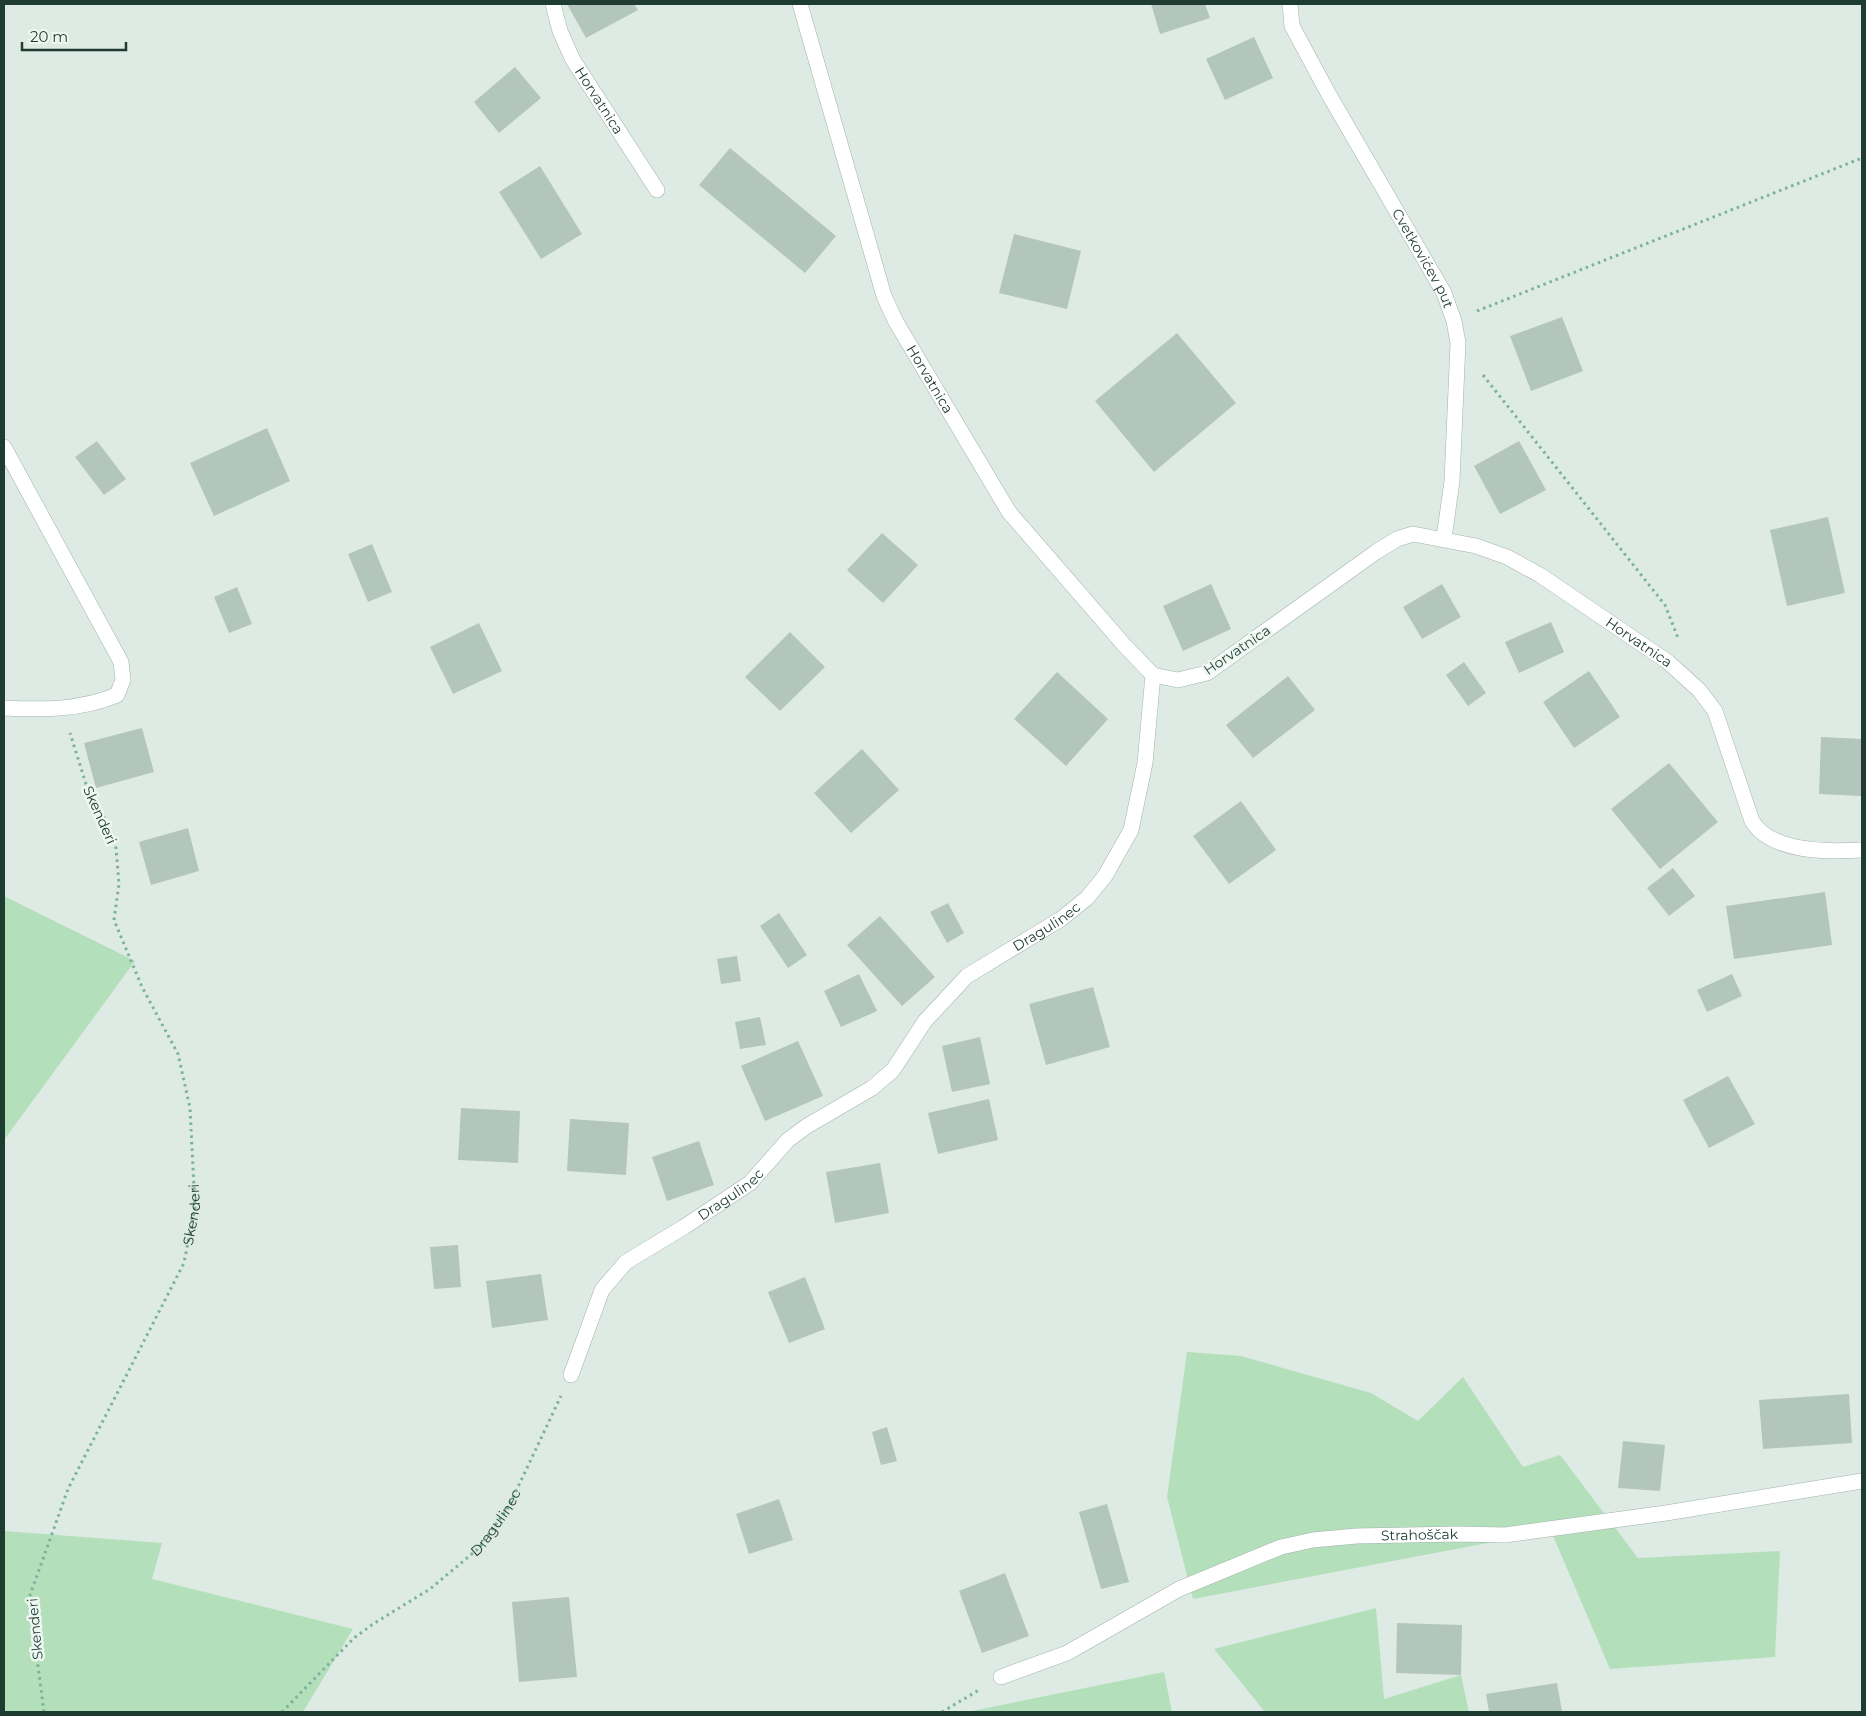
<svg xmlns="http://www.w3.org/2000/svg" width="1866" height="1716" viewBox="0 0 1866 1716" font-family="Montserrat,sans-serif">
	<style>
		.green { fill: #b4dfbb }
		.building { fill: #b3c6bc }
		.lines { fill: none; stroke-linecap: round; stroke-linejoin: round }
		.minor-casing { stroke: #a1b3ab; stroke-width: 16 }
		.path { stroke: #7bb29b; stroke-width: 3; stroke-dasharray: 2.5 4; stroke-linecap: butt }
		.minor { stroke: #fff; stroke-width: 15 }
		.labels { text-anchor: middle; stroke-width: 5; stroke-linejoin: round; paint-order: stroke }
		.street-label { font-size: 14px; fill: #1e3c31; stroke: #eef7f2 }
	</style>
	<rect width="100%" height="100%" fill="#deebe4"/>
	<!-- green -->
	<path class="green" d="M4,896L135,961L4,1140Z
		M1187,1352L1241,1356L1371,1393L1418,1421L1463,1377L1523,1467L1560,1455L1638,1558L1780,1551L1775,1657L1610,1669L1551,1531L1193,1599L1167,1497Z
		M4,1531L162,1543L152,1579L353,1629L303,1712H4Z
		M1376,1608L1384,1699L1461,1675L1469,1712H1265L1214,1649Z
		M1164,1672L1172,1712H967Z"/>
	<!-- building -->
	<path class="building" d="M567,4H634L638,10L586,38Z
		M1151,4H1205L1210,18L1160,34Z
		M1254,37L1273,78L1225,100L1206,59Z
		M515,67L541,98L499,133L474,102Z
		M730,148L836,236L805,273L699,185Z
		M540,166L582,234L541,259L499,192Z
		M1014,234L1081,251L1067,309L999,293Z
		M1562,317L1583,371L1531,391L1510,336Z
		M1177,333L1236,403L1154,472L1095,401Z
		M267,428L290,481L214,516L190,463Z
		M97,441L126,479L104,495L75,457Z
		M1519,441L1546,490L1500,514L1474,466Z
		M1828,517L1845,593L1787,606L1770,530Z
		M882,533L918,565L883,603L847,570Z
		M372,544L392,592L368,602L348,554Z
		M1211,584L1231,629L1183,651L1163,606Z
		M1442,584L1461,617L1422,639L1403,607Z
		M237,587L252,624L229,633L214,597Z
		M1551,622L1564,652L1519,673L1505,642Z
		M479,623L502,671L453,694L430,647Z
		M790,632L825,667L780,711L745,677Z
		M1464,662L1486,693L1468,706L1446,675Z
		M1589,671L1620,717L1574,748L1543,702Z
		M1057,672L1108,719L1066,766L1014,719Z
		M1288,676L1315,710L1253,758L1226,725Z
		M142,728L154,772L96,788L84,743Z
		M1821,737L1862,739V796L1819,794Z
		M862,749L899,790L851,833L814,793Z
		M1669,763L1718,822L1660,869L1611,809Z
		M1241,801L1276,850L1229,884L1193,836Z
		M188,828L199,871L151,885L139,842Z
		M1673,868L1695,896L1669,916L1647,888Z
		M1825,892L1832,945L1734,959L1726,906Z
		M948,903L964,933L947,943L930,912Z
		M779,913L807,955L788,968L760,926Z
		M880,916L935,977L902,1006L847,945Z
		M737,956L741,981L721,984L717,959Z
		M859,974L877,1011L841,1027L824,991Z
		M1732,974L1742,996L1707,1012L1697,990Z
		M1093,987L1110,1047L1046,1065L1029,1004Z
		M760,1017L766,1045L740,1049L735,1022Z
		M980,1037L990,1084L952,1092L942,1046Z
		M798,1041L823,1096L765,1121L741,1066Z
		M1728,1076L1755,1124L1709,1148L1683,1100Z
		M989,1099L998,1140L938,1154L928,1113Z
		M461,1108L520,1111L518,1163L458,1160Z
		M570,1119L629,1123L626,1175L567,1171Z
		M699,1141L714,1185L667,1201L652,1157Z
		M880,1163L889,1213L835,1223L826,1172Z
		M458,1245L461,1287L434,1289L430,1247Z
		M541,1274L548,1320L492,1328L486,1281Z
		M805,1277L825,1329L789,1343L768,1292Z
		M1849,1394L1852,1443L1763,1449L1759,1400Z
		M887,1427L897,1461L881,1465L872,1432Z
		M1623,1441L1665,1445L1660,1491L1618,1488Z
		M779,1499L793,1540L749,1554L736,1514Z
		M1107,1504L1129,1582L1101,1589L1079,1512Z
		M1005,1573L1029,1636L982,1653L959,1591Z
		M569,1597L577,1677L519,1682L512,1602Z
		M1397,1623L1462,1625L1461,1675L1396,1673Z
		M1557,1683L1562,1712H1489L1486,1694Z"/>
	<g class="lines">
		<defs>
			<g id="minor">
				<path id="s3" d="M553,4L560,31L573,60L657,190"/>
				<path id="s4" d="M800,4L884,296L896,322L1009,512L1125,646L1153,675L1178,680L1207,673L1376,552L1397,539L1413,534L1476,546L1507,557L1540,575L1668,662L1699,690L1715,711L1752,821C1771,853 1829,852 1862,850"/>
				<path id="s5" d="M1290,4L1292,26L1328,93L1444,293L1454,321L1458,343L1452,481L1444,538"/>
				<path d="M4,447L121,662L123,680L117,695C81,710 43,710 4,708"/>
				<path id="s6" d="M571,1375L602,1290L626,1262L684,1227L750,1183L788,1140L807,1126L872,1088L893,1070L925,1021L967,976L1061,919L1087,898L1105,876L1131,830L1145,763L1153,675"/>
				<path id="s7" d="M1001,1677L1067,1653L1179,1589L1281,1547L1313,1540L1356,1536L1458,1534L1505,1535L1666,1513L1862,1481"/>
			</g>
		</defs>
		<!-- minor casing -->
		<use href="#minor" class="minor-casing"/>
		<!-- path -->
		<g class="path">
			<path d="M1477,311L1862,158"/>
			<path d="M1483,375L1665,605L1678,638"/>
			<path id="s1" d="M44,1712L29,1598L68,1489L184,1263L195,1207L190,1108L178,1054L142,987L114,920L119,884L116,848L105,819L86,784L70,733"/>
			<path id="s2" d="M282,1712L354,1638L373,1624L430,1589L479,1548L509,1506L561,1396"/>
			<path d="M942,1712L979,1690"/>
		</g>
		<!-- minor -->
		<use href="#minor" class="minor"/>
	</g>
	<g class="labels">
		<!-- street labels -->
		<g class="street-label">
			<text dy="5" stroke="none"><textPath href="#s3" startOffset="108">Horvatnica</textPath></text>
			<text dy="5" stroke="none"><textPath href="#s5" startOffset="289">Cvetkovićev put</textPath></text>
			<text dy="5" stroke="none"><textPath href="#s4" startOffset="399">Horvatnica</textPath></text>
			<text dy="5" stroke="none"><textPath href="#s4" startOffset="1330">Horvatnica</textPath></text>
			<text transform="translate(1237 650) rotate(-34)" y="5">Horvatnica</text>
			<text transform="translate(100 815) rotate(66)" y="5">Skenderi</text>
			<text dy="5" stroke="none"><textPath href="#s6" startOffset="672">Dragulinec</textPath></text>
			<text dy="5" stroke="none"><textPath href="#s6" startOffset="252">Dragulinec</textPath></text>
			<text dy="5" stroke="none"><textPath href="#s1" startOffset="534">Skenderi</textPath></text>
			<text dy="5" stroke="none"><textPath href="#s2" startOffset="288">Dragulinec</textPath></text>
			<text dy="5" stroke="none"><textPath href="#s7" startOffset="449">Strahoščak</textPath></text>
			<text transform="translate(35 1629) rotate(-95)" y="5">Skenderi</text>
		</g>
	</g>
	<!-- border -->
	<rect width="1866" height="1716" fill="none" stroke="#1e3c31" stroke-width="10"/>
	<!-- scale -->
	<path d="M22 42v8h104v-8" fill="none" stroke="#1e3c31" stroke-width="2.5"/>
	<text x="30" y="42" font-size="15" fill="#1e3c31" stroke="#eef7f2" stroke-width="4" paint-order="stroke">20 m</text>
</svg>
